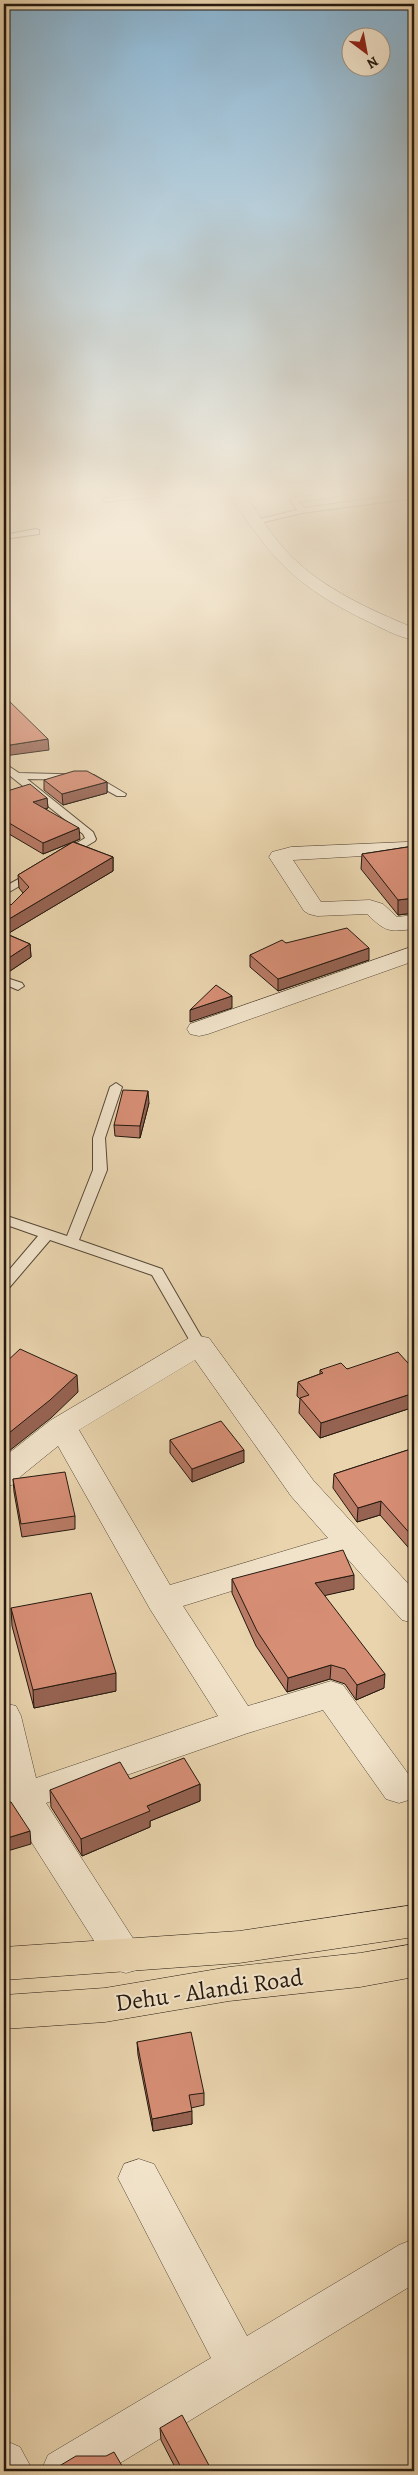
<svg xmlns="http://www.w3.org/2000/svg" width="418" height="2475" viewBox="0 0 418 2475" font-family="Alegreya,serif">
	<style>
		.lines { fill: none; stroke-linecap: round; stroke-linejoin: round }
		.lane-casing { stroke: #564837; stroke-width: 2 }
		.street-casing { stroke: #564837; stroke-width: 1 }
		.primary-casing { stroke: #25190f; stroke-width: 1 }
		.lane { fill: #f1e3ca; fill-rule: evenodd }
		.street { fill: #f1e3ca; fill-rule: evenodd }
		.primary { fill: #e9d4ae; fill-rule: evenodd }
		.wall { fill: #b87a65; stroke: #25190f }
		.shaded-wall { fill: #966352; stroke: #25190f }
		.building { fill: #d68e75; stroke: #25190f }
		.labels { text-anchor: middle; stroke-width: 4; stroke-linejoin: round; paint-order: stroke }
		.near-street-label { font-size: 24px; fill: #25190f; stroke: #f1e3ca }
	</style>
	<rect width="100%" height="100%" fill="#e9d4ae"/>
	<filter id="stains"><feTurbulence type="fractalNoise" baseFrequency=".004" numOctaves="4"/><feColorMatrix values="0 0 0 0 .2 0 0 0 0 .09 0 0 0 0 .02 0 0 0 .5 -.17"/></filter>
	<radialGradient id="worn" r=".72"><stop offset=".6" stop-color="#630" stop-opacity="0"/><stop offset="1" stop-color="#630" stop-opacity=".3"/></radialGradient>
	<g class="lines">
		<defs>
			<path id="lane" d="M191,488H212L208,490L107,502L103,500L107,498Z
				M364,488H382L378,490L299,502L304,508L406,494L399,488H407L414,493V498L302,513L256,524L252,521L297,510L290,500L291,498Z
				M36,529L39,530V534L4,539V535Z
				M4,763L19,773L94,775L126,794L125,796H117L88,780L27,779L93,832L96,839L95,841L70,856H62V852L85,838L83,834L4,771Z
				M33,871L37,872V876L4,895V887Z
				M4,977L22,983L24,986L18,990L4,984Z
				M116,1083L122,1087L105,1138L107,1170L79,1240L162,1269L206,1345L204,1348H194L152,1275L50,1240L9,1288L4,1289V1276L38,1236L4,1224V1215L67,1236L93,1170V1138L110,1087Z"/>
			<path id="street" d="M225,488H241C257,511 271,536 291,556C325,590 371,610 414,628V640C397,637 380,627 365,620C291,584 269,555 225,488Z
				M407,842L414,843V853L293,860L321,902L370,900L383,904L397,917L414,915V929C388,932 386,932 367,914L317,916L309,914L304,911L269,857L272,852L291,847Z
				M414,946V961L208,1034L199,1036L190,1034L187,1029L190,1024Z
				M199,1336L209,1338L313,1480L414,1590V1623L402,1620L345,1556L183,1606L248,1706L331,1681L343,1685L412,1779L414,1784L412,1799L399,1803L386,1799L323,1710L248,1733L46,1803L145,1957L140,1969L126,1973L112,1969L13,1813H4V1703L16,1706L21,1716L36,1778L218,1716L150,1609L58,1446L21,1476L15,1484L4,1487V1457L51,1420L189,1338ZM195,1360L291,1496L328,1538L170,1585L79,1430Z
				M139,2159L154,2164L247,2336L399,2245L414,2239V2284L107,2471H41L48,2455L211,2358L118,2178L124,2164Z
				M4,2440L20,2447L33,2471H4Z"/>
			<path id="primary" d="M414,1905V1937L239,1963L4,1980V1947L239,1931Z
				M414,1944V1977L360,1987L229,2001L105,2022L4,2029V1995L105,1988L229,1967L360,1953Z"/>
		</defs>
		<!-- lane casing -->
		<use href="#lane" class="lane-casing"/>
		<!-- street casing -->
		<use href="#street" class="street-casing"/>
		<!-- primary casing -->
		<use href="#primary" class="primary-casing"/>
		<!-- lane -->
		<use href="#lane" class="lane"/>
		<!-- street -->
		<use href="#street" class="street"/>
		<!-- primary -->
		<use href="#primary" class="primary"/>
	</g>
	<!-- wall -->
	<path class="wall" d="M44,780L107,782V793L63,805L44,790Z
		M4,792L47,798L48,808L46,809L80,839L74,842L113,857V871L7,934L30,944L31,957L4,975V899L11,905L23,893L19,888L18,875L73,842L43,854L4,831Z
		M414,846V914V913L398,915L361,869L362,854Z
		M286,943L369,960L278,991L250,967V955Z
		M149,1103L140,1138L115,1136L114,1125Z
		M414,1361V1407L320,1438L299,1413L300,1399L297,1396L298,1382L320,1374V1370L347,1369L408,1363Z
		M170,1440L244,1462L192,1482L170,1453Z
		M414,1448V1554L380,1515L357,1522L333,1488L334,1474Z
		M13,1479L75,1516V1529L22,1537L14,1492Z
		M232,1579L354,1589L324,1595L384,1688L356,1700L345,1684L330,1679L287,1692L256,1646L232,1593Z
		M11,1608L116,1691L34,1708L12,1626Z
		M130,1779L200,1784V1801L150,1821V1827L82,1856L51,1807L50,1790Z
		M137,2042L204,2093V2105L191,2108L192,2124L153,2131L138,2055Z
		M160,2428L212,2471H177L161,2440Z"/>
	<!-- shaded-wall -->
	<path class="shaded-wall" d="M48,739L49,750L4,756V746Z
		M107,782V793L63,805L62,794Z
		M47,798L48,808L33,812V802Z
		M79,828L80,839L43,854V843Z
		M113,857V871L4,936V922Z
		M414,898V913L398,915V900Z
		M30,944L31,957L4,975V961Z
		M369,948V960L278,991V979Z
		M232,996V1008L190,1022V1010Z
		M148,1091L149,1103L140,1138V1126Z
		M77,1375L78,1392L51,1418L4,1455V1437Z
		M414,1393V1407L320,1438L321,1423Z
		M244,1450V1462L192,1482V1469Z
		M381,1501L380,1515L357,1522L358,1508Z
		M354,1575V1589L314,1598L315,1583Z
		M331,1665L330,1679L287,1692L288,1678Z
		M116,1673V1691L34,1708L33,1690Z
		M385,1674L384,1688L356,1700L357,1685Z
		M200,1784V1801L150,1821V1827L82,1856L81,1839L147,1806Z
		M30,1831L31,1844L4,1852V1839Z
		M192,2111V2124L153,2131L152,2119Z"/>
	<!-- building -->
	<path class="building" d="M5,697L48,739L4,746V698Z
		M74,771H87L107,782L62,794L44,780Z
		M30,784L47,798L33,802L79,828L43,843L4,820V792Z
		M73,842L113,857L4,922V899L11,905L29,887L18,875Z
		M414,846V898L398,900L362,854Z
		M347,928L369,948L278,979L250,955L282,940L286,943Z
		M4,933L30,944L4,961Z
		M216,985L232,996L190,1010Z
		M123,1090L148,1091L140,1126L114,1125Z
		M20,1349L77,1375L50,1400L4,1437V1364Z
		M398,1352L408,1363L414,1361V1393L321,1423L300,1398L309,1395L298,1382L323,1373L320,1370L341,1363L347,1369Z
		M221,1421L244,1450L192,1469L170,1440Z
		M414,1448V1538L381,1501L358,1508L334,1474Z
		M65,1472L75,1516L21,1524L13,1479Z
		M343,1550L354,1575L315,1583L385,1674L357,1685L345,1669L331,1665L288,1678L257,1631L232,1579Z
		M91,1593L116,1673L33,1690L11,1608Z
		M184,1758L200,1784L147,1806L150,1811L81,1839L50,1790L120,1762L130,1779Z
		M4,1802H11L30,1831L4,1839Z
		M191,2032L204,2093L189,2095L192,2111L152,2119L137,2042Z
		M182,2415L212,2471H183L160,2428Z
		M114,2452L125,2471H51L76,2456H106Z"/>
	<!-- sky -->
	<linearGradient id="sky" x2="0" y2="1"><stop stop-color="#89b5d3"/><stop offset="0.59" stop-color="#f5ecdb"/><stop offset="1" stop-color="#f5ecdb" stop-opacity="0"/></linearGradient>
	<rect width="418" height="834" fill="url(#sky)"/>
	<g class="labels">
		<!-- near-street labels -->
		<g class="near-street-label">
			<text transform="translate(209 1990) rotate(-8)" y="8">Dehu - Alandi Road</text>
		</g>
	</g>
	<!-- margin -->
	<rect width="418" height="2475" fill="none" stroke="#e9d4ae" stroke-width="20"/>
	<rect x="5" y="5" width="408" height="2465" fill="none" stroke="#25190f" stroke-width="2.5"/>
	<rect x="10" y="10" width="398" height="2455" fill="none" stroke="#25190f"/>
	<!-- north arrow -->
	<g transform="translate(366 52) rotate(148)"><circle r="24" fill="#f1e3ca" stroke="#9f927f"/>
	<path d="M0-4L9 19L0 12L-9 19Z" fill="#8f2418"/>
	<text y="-8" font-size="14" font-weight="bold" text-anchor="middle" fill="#25190f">N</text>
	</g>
	<rect width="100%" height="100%" filter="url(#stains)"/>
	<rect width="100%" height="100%" fill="url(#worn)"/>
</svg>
